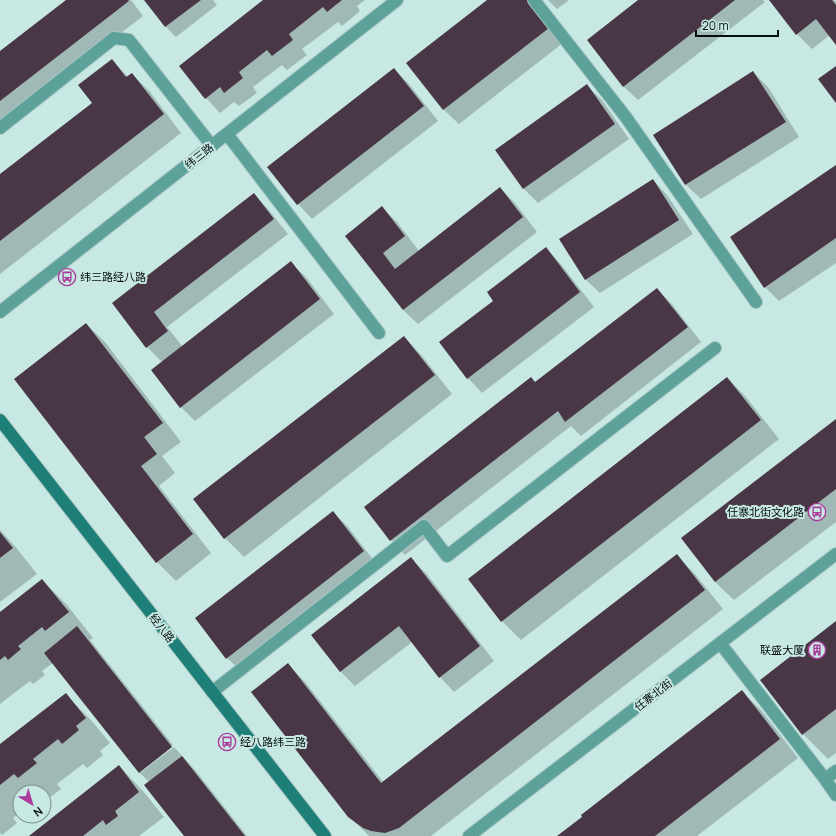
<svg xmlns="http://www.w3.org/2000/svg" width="836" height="836" viewBox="0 0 836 836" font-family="Manrope,'Noto Sans SC',sans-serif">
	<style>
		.shadow { fill: #0003 }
		.building { fill: #493745 }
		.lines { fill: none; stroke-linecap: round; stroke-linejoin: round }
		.lane-casing { stroke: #a9c5c2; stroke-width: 14 }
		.street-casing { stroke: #a9c5c2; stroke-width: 14 }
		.secondary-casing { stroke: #a9c5c2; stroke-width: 14 }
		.lane { stroke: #5ca29b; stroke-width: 12 }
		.street { stroke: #5ca29b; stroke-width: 12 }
		.secondary { stroke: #1d7f77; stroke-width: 12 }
		.labels { text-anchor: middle; stroke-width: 4; stroke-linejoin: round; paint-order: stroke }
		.street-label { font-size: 11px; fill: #040e0d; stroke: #c8e8e4 }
		.poi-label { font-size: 11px; fill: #040e0d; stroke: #c8e8e4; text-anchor: start }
	</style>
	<rect width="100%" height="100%" fill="#c8e8e4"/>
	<!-- shadow -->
	<path class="shadow" d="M67,0H131L143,16L0,127V52Z
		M145,0H213L217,5L176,37L166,27Z
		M265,0H365L357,6L360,11L342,26L338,22L302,49L307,55L287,70L282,65L253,87L257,93L239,106L234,102L220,113L206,98Z
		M489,0H529L563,43L459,124L444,110L408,63Z
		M548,0H569L557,9Z
		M640,0H763L765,2L638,100L623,86Z
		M771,0H835L836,2V43L830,35L812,49L797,34Z
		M112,60L128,77L132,74L150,92L181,133L0,274V176L93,103Z
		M394,69L409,84L438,121L312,219L298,204L269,167Z
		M753,72L768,87L799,137L701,199L686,185L655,135Z
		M587,86L602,100L629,139L538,203L523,188Z
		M836,166V263L779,301L765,287Z
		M653,180L667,195L693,234L600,293L585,279Z
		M500,188L515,203L537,232L418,324L403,310L346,236L382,208L397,222L419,251Z
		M254,194L268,209L288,234L167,327L183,347L291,263L306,277L334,314L195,421L181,407L163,363L147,347L114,303Z
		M546,248L560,263L594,307L482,393L468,378L495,301Z
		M657,289L671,303L701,342L581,436L571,426L405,555L391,540L536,383Z
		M86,324L105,342L181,442L162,456L175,473L159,486L211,553L176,581L157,562Z
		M404,337L422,356L452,394L244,557L225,538L195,500Z
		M727,378L746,397L779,439L521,640L502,621Z
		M836,420V522L734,600L715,582L682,538Z
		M333,512L348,527L378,566L242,672L227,658Z
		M0,530L14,545L37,574L0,602Z
		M677,556L695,574L723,609L431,836H369L349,816L288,664L306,683L384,783Z
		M411,559L426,573L494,661L454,692L440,677L412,642L355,686L340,671Z
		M42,580L67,605L93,638L90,640L173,745L140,771V773L53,663L42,671L45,675L33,684L30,681L0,704V613Z
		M836,622V753L828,759L803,734Z
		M742,692L761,710L798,758L697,836H558Z
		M65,694L90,719L110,743L100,751L103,755L87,768L83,764L57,784L61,789L44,802V792H20V813L13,818L17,823L2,835L0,833V745Z
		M174,747L196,771L247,836H185L149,782L140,773Z
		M119,766L143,791L164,817L139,836H30Z"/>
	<!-- building -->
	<path class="building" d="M66,0H128L129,1L0,101V51Z
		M144,0H201L165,27Z
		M263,0H342L327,12L323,7L289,34L293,40L272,56L267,50L239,72L243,78L224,93L220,87L205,99L179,66Z
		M487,0H527L549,28L443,110L406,63Z
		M638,0H735L623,87L587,40Z
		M769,0H832L836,5V45L816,19L796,35Z
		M112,59L126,77L132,73L164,114L0,241V174L92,103L78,85Z
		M836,66V103L818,79Z
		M394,68L424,106L297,205L267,167Z
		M753,71L786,122L685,185L653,135Z
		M587,84L615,124L523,189L495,150Z
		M836,165V238L764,288L730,237Z
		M653,179L679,220L585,280L559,239Z
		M500,187L523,217L403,310L345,236L382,206L405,236L383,253L395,269Z
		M254,193L274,219L154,312L168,331L146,348L112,303Z
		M546,247L580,292L467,379L439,342L493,301L487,292Z
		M291,261L320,299L180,408L151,370Z
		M657,288L688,327L565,422L558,411L390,541L364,507L531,377L535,382Z
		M86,323L163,423L144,437L157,454L141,466L193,534L156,563L14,379Z
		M404,336L435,375L224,539L193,499Z
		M727,377L761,420L501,622L468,579Z
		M836,419V489L715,582L681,538Z
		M333,511L364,551L226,659L195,618Z
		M0,532L13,548L0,558Z
		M677,554L705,590L399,828L385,833L371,831L363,828L348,817L251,692L288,663L381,783Z
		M411,557L480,646L439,678L399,626L340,672L311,635Z
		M42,579L69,612L45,631L42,627L18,646L21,649L8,660L5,656L0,660V612Z
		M836,621V709L802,735L760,680Z
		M77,626L172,747L139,773L44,653Z
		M742,690L780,739L655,836H557L582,817L581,815Z
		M66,693L86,718L76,726L79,730L62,744L58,739L33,759L37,763L18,778L14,774L0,785V744Z
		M182,756L245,836H184L144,785Z
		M119,765L139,792L115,811L118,816L106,825L103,820L83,836H29Z"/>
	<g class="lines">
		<defs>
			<path id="lane" d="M534,0L625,116L756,302
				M0,128L114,38L129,40L212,146
				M227,134L379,333
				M720,643L825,779L836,771
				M212,692L424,526L447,556L715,348
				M825,779L836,795"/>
			<path id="street" d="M0,312L397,0
				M469,836L836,554"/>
			<path id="secondary" d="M0,420L325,836"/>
		</defs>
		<!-- lane casing -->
		<use href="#lane" class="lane-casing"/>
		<!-- street casing -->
		<use href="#street" class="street-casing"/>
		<!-- secondary casing -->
		<use href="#secondary" class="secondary-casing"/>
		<!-- lane -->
		<use href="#lane" class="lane"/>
		<!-- street -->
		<use href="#street" class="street"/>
		<!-- secondary -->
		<use href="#secondary" class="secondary"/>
	</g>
	<!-- icons -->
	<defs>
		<symbol id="bus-ring" viewBox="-11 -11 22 22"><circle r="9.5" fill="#c8e8e4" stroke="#aa3d9c" stroke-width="1.5"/><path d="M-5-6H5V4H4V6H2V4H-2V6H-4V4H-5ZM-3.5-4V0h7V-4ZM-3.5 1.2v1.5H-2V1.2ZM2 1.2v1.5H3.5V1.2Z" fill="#aa3d9c"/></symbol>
		<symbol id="building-ring" viewBox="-11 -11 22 22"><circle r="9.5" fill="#c8e8e4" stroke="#aa3d9c" stroke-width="1.5"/><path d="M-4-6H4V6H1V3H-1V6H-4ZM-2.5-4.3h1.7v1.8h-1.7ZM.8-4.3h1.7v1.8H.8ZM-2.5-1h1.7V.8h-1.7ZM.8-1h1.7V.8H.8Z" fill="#aa3d9c"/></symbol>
	</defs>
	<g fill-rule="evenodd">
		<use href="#bus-ring" x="57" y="267" width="20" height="20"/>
		<use href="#bus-ring" x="807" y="502" width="20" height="20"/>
		<use href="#building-ring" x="807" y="640" width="20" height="20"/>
		<use href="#bus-ring" x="217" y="732" width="20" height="20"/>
	</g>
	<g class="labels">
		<!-- street labels -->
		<g class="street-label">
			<text transform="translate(199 156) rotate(-38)" y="4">纬三路</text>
			<text transform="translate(162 628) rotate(52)" y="4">经八路</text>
			<text transform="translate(653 695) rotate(-38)" y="4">任寨北街</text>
		</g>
		<!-- poi labels -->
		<g class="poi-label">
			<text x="80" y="281">纬三路经八路</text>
			<text x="804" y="516" text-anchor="end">任寨北街文化路</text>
			<text x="804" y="654" text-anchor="end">联盛大厦</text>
			<text x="240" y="746">经八路纬三路</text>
		</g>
	</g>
	<!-- north arrow -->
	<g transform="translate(32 804) rotate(142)"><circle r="19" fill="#c8e8e4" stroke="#7a918e"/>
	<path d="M0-3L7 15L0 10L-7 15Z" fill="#aa3d9c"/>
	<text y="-6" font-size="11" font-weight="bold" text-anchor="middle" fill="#040e0d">N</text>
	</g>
	<!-- scale -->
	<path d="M696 30v6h82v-6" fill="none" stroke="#040e0d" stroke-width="2"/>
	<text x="702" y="30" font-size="12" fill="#040e0d" stroke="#c8e8e4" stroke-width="3" paint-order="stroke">20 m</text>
</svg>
